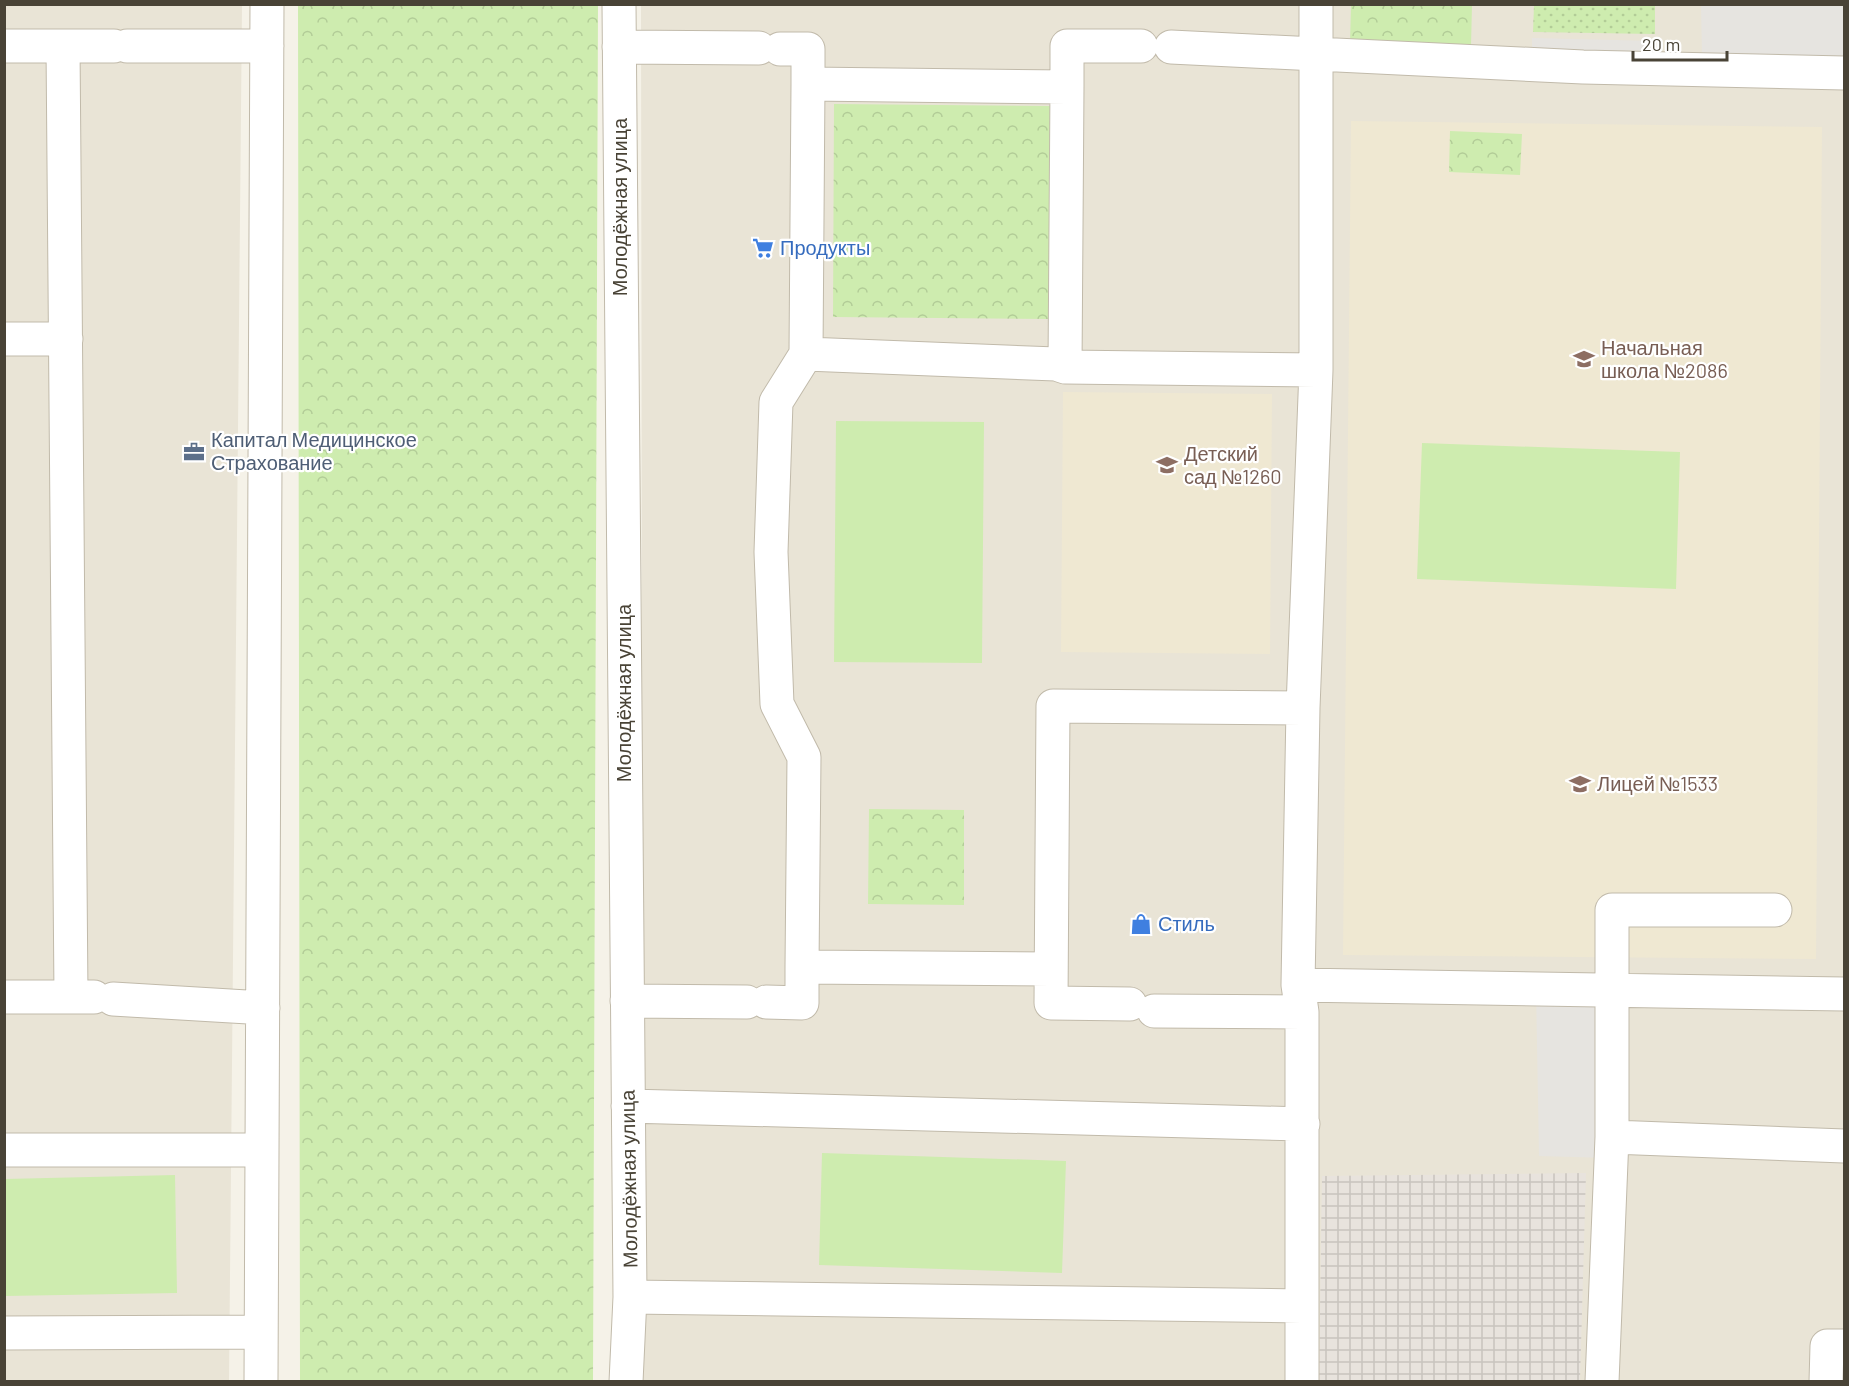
<svg xmlns="http://www.w3.org/2000/svg" width="1849" height="1386" viewBox="0 0 1849 1386" font-family="Barlow,sans-serif">
	<style>
		.residential { fill: #e9e4d6 }
		.industrial { fill: url(#industrial-grid) }
		.education { fill: #efe8d2 }
		.grass { fill: url(#grass-dots) }
		.forest { fill: url(#forest-crowns) }
		.pitch { fill: #ceecaf }
		.parking { fill: #e6e4e0 }
		.lines { fill: none; stroke-linecap: round; stroke-linejoin: round }
		.minor-casing { stroke: #c1baaa; stroke-width: 35 }
		.minor { stroke: #fff; stroke-width: 33 }
		.labels { text-anchor: middle; stroke-width: 4.5; stroke-linejoin: round; paint-order: stroke }
		.street-label { font-size: 20px; fill: #494336; stroke: #fff }
		.shop-label { font-size: 20px; fill: #366cbe; stroke: #fff; text-anchor: start }
		.education-label { font-size: 20px; fill: #785e54; stroke: #fff; text-anchor: start }
		.service-label { font-size: 20px; fill: #4e5e75; stroke: #fff; text-anchor: start }
	</style>
	<defs>
		<pattern id="industrial-grid" width="8" height="8" patternUnits="userSpaceOnUse" patternTransform="scale(1.5)"><rect width="8" height="8" fill="#e8e3dd"/><path d="M0 4h8M4 0v8" fill="none" stroke="#c8c4be"/></pattern>
		<pattern id="grass-dots" width="8" height="8" patternUnits="userSpaceOnUse" patternTransform="scale(1.5)"><rect width="8" height="8" fill="#ceecaf"/><path d="M2 2h.1M6 6h.1" fill="none" stroke="#b2cc97" stroke-width="1.8" stroke-linecap="round"/></pattern>
		<pattern id="forest-crowns" width="20" height="18" patternUnits="userSpaceOnUse" patternTransform="scale(1.5)"><rect width="20" height="18" fill="#ceecaf"/><path d="M2 6a3 3 0 1 1 6 0M12 15a3 3 0 1 1 6 0" fill="none" stroke="#b2cc97"/></pattern>
	</defs>
	<rect width="100%" height="100%" fill="#f5f2e8"/>
	<!-- residential -->
	<path class="residential" d="M5,5H242L229,1381L5,1382Z
		M641,5H1844V1381H643Z"/>
	<!-- industrial -->
	<path class="industrial" d="M1586,1173L1580,1381H1319L1322,1176Z"/>
	<!-- education -->
	<path class="education" d="M1351,121L1822,127L1816,959L1343,955Z
		M1063,392L1272,394L1270,654L1061,652Z"/>
	<!-- grass -->
	<path class="grass" d="M1534,5H1655V34L1533,32Z"/>
	<!-- forest -->
	<path class="forest" d="M298,5H598L593,1381H300Z
		M1351,5H1472L1471,46L1350,43Z
		M834,104L1050,106L1049,319L833,317Z
		M1450,131L1522,134L1520,175L1449,172Z
		M869,809L964,810V905L868,904Z"/>
	<!-- pitch -->
	<path class="pitch" d="M836,421L984,422L982,663L834,662Z
		M1422,443L1680,452L1676,589L1417,579Z
		M822,1153L1066,1161L1062,1273L819,1265Z
		M175,1175L177,1293L5,1296V1179Z"/>
	<!-- parking -->
	<path class="parking" d="M1701,5H1844V56H1702Z
		M1532,38L1656,41L1655,61L1532,57Z
		M1536,988L1613,989L1610,1158L1539,1156Z"/>
	<g class="lines">
		<defs>
			<path id="minor" d="M619,4L630,1297L626,1382
				M4,46H114
				M63,46L71,996
				M127,46H267
				M619,47L759,48
				M1171,47L1583,67L1844,73
				M780,49H808V84
				M1067,87V46H1141
				M4,339H66
				M806,354L1056,364L1065,367
				M802,967L804,757L777,704L771,552L776,402L806,354L808,84L1067,87L1065,367L1316,370
				M1298,985L1844,994
				M4,997H94
				M113,999L263,1008
				M627,1001L747,1002
				M766,1002L802,1003V967L1051,969
				M1130,1004L1051,1003L1053,706L1303,708
				M1154,1011L1302,1012
				M628,1106L1303,1124
				M1612,1137L1844,1146
				M4,1150H262
				M630,1297L1301,1306
				M4,1333L261,1332
				M261,1382L267,4
				M1302,1382V1012L1298,985L1303,708L1316,370V4
				M1602,1382L1612,1137V910H1775
				M1826,1382L1827,1346H1844"/>
		</defs>
		<!-- minor casing -->
		<use href="#minor" class="minor-casing"/>
		<!-- minor -->
		<use href="#minor" class="minor"/>
	</g>
	<!-- icons -->
	<defs>
		<symbol id="supermarket-bare" viewBox="-9 -9 18 18"><path d="M-6-5.5h2.5l.6 2H6L4.5 2H-2.5L-4.4-4H-6ZM-1.5 3.2a1.3 1.3 0 1 0 .1 0ZM3 3.2a1.3 1.3 0 1 0 .1 0Z" fill="#3f7fe0" stroke="#fff" stroke-width="2.5" paint-order="stroke"/></symbol>
		<symbol id="school-bare" viewBox="-9 -9 18 18"><path d="M0-5L7-2L0 1L-7-2ZM-4 1L0 2.5L4 1V4Q0 6-4 4Z" fill="#8d6e63" stroke="#fff" stroke-width="2.5" paint-order="stroke"/></symbol>
		<symbol id="office-bare" viewBox="-9 -9 18 18"><path d="M-6-3h4V-5.5h4V-3h4V5H-6ZM-1-4.5V-3h2v-1.5ZM-6 0V1H6V0Z" fill="#5c6f8a" stroke="#fff" stroke-width="2.5" paint-order="stroke"/></symbol>
		<symbol id="shop-bare" viewBox="-9 -9 18 18"><path d="M-5-2.5h2.3a2.7 3.5 0 0 1 5.4 0H5L5.5 6h-11ZM-1.5-2.5h3a1.5 2.3 0 0 0-3 0Z" fill="#3f7fe0" stroke="#fff" stroke-width="2.5" paint-order="stroke"/></symbol>
	</defs>
	<g fill-rule="evenodd">
		<use href="#supermarket-bare" x="748" y="233" width="30" height="30"/>
		<use href="#school-bare" x="1569" y="344" width="30" height="30"/>
		<use href="#office-bare" x="179" y="437" width="30" height="30"/>
		<use href="#school-bare" x="1152" y="450" width="30" height="30"/>
		<use href="#school-bare" x="1565" y="769" width="30" height="30"/>
		<use href="#shop-bare" x="1126" y="909" width="30" height="30"/>
	</g>
	<g class="labels">
		<!-- street labels -->
		<g class="street-label">
			<text transform="translate(620 207) rotate(-90)" y="7">Молодёжная улица</text>
			<text transform="translate(624 693) rotate(-90)" y="7">Молодёжная улица</text>
			<text transform="translate(629 1179) rotate(-91)" y="7">Молодёжная улица</text>
		</g>
		<!-- shop labels -->
		<g class="shop-label">
			<text x="780" y="255">Продукты</text>
			<text x="1158" y="931">Стиль</text>
		</g>
		<!-- education labels -->
		<g class="education-label">
			<text x="1601" y="355">Начальная<tspan x="1601" dy="23">школа №2086</tspan></text>
			<text x="1184" y="461">Детский<tspan x="1184" dy="23">сад №1260</tspan></text>
			<text x="1597" y="791">Лицей №1533</text>
		</g>
		<!-- service labels -->
		<g class="service-label">
			<text x="211" y="447">Капитал Медицинское<tspan x="211" dy="23">Страхование</tspan></text>
		</g>
	</g>
	<!-- border -->
	<rect width="1849" height="1386" fill="none" stroke="#494336" stroke-width="12"/>
	<!-- scale -->
	<path d="M1633 51v9h94v-9" fill="none" stroke="#494336" stroke-width="3"/>
	<text x="1642" y="51" font-size="18" fill="#494336" stroke="#ffffff" stroke-width="4.5" paint-order="stroke">20 m</text>
</svg>
